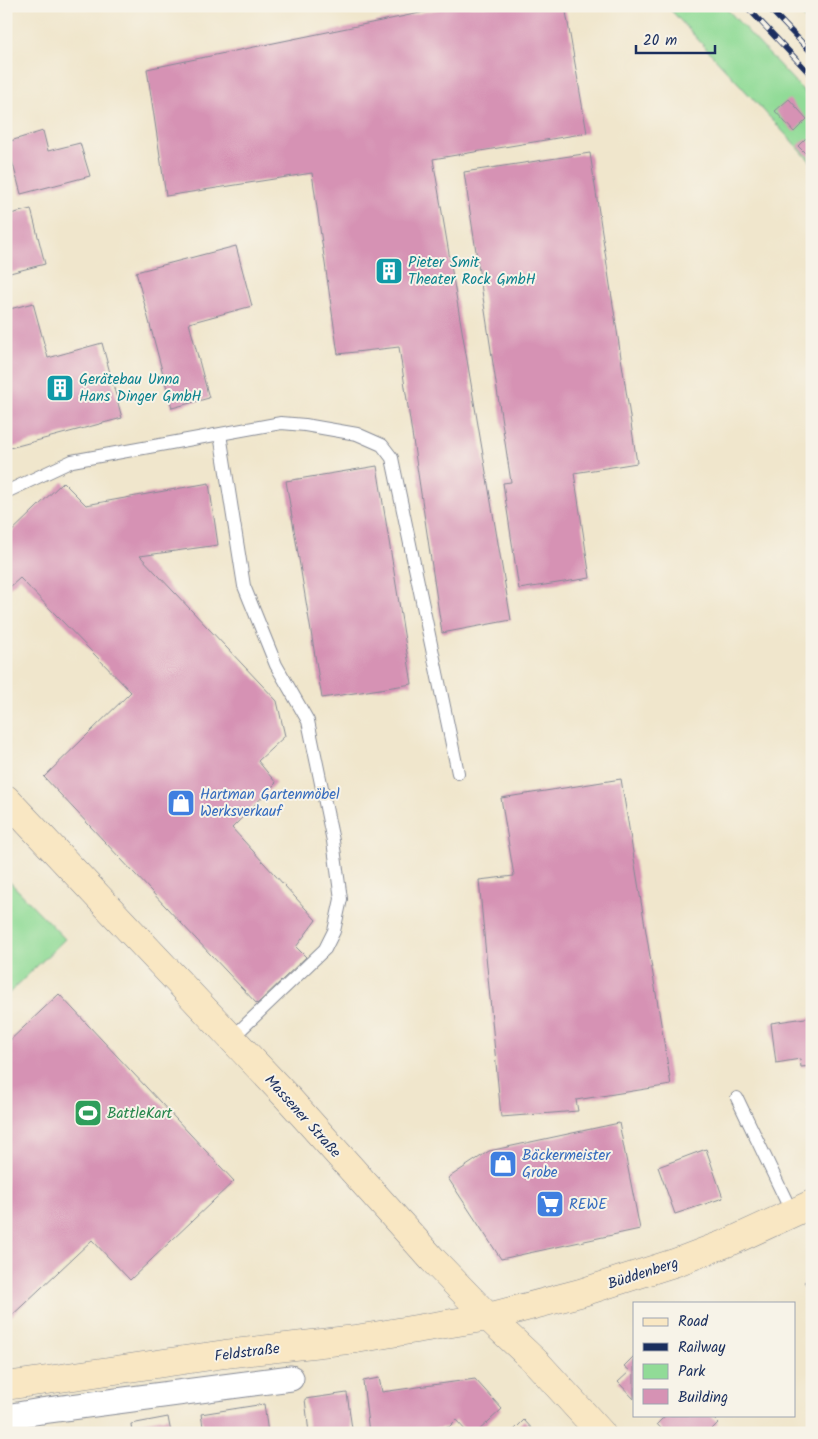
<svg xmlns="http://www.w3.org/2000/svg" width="818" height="1439" viewBox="0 0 818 1439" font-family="Kalam,sans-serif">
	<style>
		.green { fill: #91db97; stroke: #56857a }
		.building { fill: #d692b4 }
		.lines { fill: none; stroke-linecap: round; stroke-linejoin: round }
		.lane-casing { stroke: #868a95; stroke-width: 14 }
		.street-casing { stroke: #868a95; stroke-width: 27 }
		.secondary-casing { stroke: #868a95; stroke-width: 29 }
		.lane { stroke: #fff; stroke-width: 12 }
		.street { stroke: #fff; stroke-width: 25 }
		.secondary { stroke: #f9e7c3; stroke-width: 28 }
		.rail-casing { stroke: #1b2f5e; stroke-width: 5.5 }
		.rail { stroke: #f7f3e8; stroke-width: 4; stroke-dasharray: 11; stroke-linecap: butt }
		.labels { text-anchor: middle; stroke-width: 4; stroke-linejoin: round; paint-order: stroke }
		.culture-label { font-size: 15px; fill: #0d838f; stroke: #f7f3e8; text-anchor: start }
		.shop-label { font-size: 15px; fill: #366cbe; stroke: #f7f3e8; text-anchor: start }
		.leisure-label { font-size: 15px; fill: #27864d; stroke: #f7f3e8; text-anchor: start }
		.street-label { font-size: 15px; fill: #1b2f5e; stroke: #f7f3e8 }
	</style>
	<rect width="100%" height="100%" fill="#f7f3e8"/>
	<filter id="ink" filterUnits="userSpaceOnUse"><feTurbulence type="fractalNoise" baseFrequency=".02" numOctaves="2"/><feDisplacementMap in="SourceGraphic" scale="10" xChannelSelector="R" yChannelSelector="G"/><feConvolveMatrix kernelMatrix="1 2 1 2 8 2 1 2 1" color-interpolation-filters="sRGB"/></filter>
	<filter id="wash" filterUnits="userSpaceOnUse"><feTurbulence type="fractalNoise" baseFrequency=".0096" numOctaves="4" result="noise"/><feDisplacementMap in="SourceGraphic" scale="20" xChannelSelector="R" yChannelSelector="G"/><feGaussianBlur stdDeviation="1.12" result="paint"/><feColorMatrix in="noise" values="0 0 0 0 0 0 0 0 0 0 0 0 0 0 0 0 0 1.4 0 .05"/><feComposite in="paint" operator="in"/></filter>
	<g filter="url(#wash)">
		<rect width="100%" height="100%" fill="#f0e6cc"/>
		<!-- green -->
		<path class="green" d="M667,6H724L812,100V163Z
			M794,6H812V27Z
			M6,878L65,939L6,996Z"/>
		<g id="blocks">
			<!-- building -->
			<path class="building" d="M454,6H565L587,133L433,159L511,620L442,633L399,347L338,354L312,173L166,196L147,69Z
				M789,99L807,119L794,132L775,111Z
				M43,131L48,151L80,143L90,176L21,194L7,142Z
				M806,138L812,144V160L798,146Z
				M590,153L637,463L574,473L590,578L519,589L503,483L511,482L464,172Z
				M31,209L45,264L6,274V215Z
				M236,246L252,306L189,323L209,398L172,408L136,272Z
				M33,303L48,358L102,343L122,418L6,449V310Z
				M377,466L412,684L322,698L286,481Z
				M63,482L86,505L209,483L218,545L140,556L277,701L285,736L258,761L276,783L232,828L316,920L296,947L306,957L257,1004L44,777L131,692L20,578L10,587L6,583V537Z
				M621,779L671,1085L576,1100L578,1111L501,1117L479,880L514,876L501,798Z
				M59,994L234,1181L130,1280L92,1240L6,1321V1044Z
				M812,1017V1066L801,1067L800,1059L776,1063L771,1023Z
				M619,1123L640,1229L501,1259L448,1178L489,1151Z
				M706,1149L723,1198L675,1214L658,1167Z
				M812,1276V1291L804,1282Z
				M634,1356V1399L618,1382L630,1371L624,1366Z
				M379,1378L382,1392L475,1379L502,1409L476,1433H468L456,1420L449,1427L401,1433H369L363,1381Z
				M347,1393L352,1429L346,1430V1433H309L305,1399Z
				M264,1404L268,1433H204L201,1414Z
				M666,1415H710L718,1423L708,1433H665L657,1424Z
				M168,1417L171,1433H132L131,1424Z
				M524,1420L536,1433H511Z"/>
		</g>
	</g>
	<g filter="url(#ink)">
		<use href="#blocks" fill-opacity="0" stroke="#868a95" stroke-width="1"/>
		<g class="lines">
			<defs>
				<path id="lane" d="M220,434L244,586L276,665L308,721L333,841L341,899L334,931L325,949L232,1038
					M6,492L72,461L281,423L305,425L357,434L382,445L392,458L458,773
					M737,1098L792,1213"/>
				<path id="street" d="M6,1417L41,1411L291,1378"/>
				<path id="secondary" d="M6,799L287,1097L433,1260L488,1317L538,1364L601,1433
					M6,1386L225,1354L356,1339L488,1317L580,1293L677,1262L732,1241L812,1204"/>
			</defs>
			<!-- lane casing -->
			<use href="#lane" class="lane-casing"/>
			<!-- street casing -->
			<use href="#street" class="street-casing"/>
			<!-- secondary casing -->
			<use href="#secondary" class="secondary-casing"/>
			<!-- lane -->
			<use href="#lane" class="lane"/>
			<!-- street -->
			<use href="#street" class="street"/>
			<!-- secondary -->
			<use href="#secondary" class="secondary"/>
			<defs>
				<path id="rail" d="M746,6L812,76
					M767,6L812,53"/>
			</defs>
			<!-- rail casing -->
			<use href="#rail" class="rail-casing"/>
			<!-- rail -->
			<use href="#rail" class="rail"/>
		</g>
	</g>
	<!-- icons -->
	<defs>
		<symbol id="building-square" viewBox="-11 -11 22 22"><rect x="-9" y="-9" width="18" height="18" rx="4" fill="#0f9aa8" stroke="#f7f3e8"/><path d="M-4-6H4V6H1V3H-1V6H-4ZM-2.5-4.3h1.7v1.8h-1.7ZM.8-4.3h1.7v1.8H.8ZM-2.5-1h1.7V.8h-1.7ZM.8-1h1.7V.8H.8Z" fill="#fff"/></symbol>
		<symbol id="shop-square" viewBox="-11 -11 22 22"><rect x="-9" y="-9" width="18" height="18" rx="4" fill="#3f7fe0" stroke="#f7f3e8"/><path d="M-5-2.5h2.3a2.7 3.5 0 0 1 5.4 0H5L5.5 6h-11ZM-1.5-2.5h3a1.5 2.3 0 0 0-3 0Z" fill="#fff"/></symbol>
		<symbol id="stadium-square" viewBox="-11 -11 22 22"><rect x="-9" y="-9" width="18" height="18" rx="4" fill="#2e9e5b" stroke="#f7f3e8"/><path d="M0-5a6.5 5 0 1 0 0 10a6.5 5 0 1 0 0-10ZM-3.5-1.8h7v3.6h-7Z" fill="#fff"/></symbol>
		<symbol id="supermarket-square" viewBox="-11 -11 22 22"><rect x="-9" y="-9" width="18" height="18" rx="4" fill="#3f7fe0" stroke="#f7f3e8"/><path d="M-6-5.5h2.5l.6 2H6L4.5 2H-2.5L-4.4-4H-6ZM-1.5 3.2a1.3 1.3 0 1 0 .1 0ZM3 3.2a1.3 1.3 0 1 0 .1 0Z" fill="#fff"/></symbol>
	</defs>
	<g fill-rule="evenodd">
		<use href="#building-square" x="373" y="255" width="32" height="32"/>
		<use href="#building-square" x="44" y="372" width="32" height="32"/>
		<use href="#shop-square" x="165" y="787" width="32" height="32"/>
		<use href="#stadium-square" x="72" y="1097" width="32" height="32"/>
		<use href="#shop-square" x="487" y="1148" width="32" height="32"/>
		<use href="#supermarket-square" x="534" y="1188" width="32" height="32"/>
	</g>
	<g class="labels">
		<!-- culture labels -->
		<g class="culture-label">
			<text x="408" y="267">Pieter Smit<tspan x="408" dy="17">Theater Rock GmbH</tspan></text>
			<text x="79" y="384">Gerätebau Unna<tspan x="79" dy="17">Hans Dinger GmbH</tspan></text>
		</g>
		<!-- shop labels -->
		<g class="shop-label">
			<text x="200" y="799">Hartman Gartenmöbel<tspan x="200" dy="17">Werksverkauf</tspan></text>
			<text x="522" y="1160">Bäckermeister<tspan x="522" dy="17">Grobe</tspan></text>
			<text x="569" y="1209">REWE</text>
		</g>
		<!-- leisure labels -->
		<g class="leisure-label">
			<text x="107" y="1118">BattleKart</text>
		</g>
		<!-- street labels -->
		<g class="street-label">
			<text transform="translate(303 1116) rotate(48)" y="5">Massener Straße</text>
			<text transform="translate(643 1273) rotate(-18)" y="5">Büddenberg</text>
			<text transform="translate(247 1352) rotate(-7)" y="5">Feldstraße</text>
		</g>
	</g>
	<!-- margin -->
	<rect width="818" height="1439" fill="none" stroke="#f7f3e8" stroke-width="25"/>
	<!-- legend -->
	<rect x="633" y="1302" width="162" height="115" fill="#f7f3e8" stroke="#9fa5b1"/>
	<rect x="643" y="1318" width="25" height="8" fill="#f9e7c3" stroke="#9fa5b1"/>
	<text x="678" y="1326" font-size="15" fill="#1b2f5e">Road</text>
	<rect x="643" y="1343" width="25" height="8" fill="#1b2f5e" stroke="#9fa5b1"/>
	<text x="678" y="1352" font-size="15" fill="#1b2f5e">Railway</text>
	<rect x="643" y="1364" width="25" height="15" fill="#91db97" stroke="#9fa5b1"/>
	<text x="678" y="1376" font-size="15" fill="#1b2f5e">Park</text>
	<rect x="643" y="1389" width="25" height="15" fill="#d692b4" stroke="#9fa5b1"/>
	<text x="678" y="1402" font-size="15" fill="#1b2f5e">Building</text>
	<!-- scale -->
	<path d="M636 45v8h79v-8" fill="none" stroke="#1b2f5e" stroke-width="2.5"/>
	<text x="643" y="45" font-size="15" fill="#1b2f5e" stroke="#f7f3e8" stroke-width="4" paint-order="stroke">20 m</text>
</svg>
